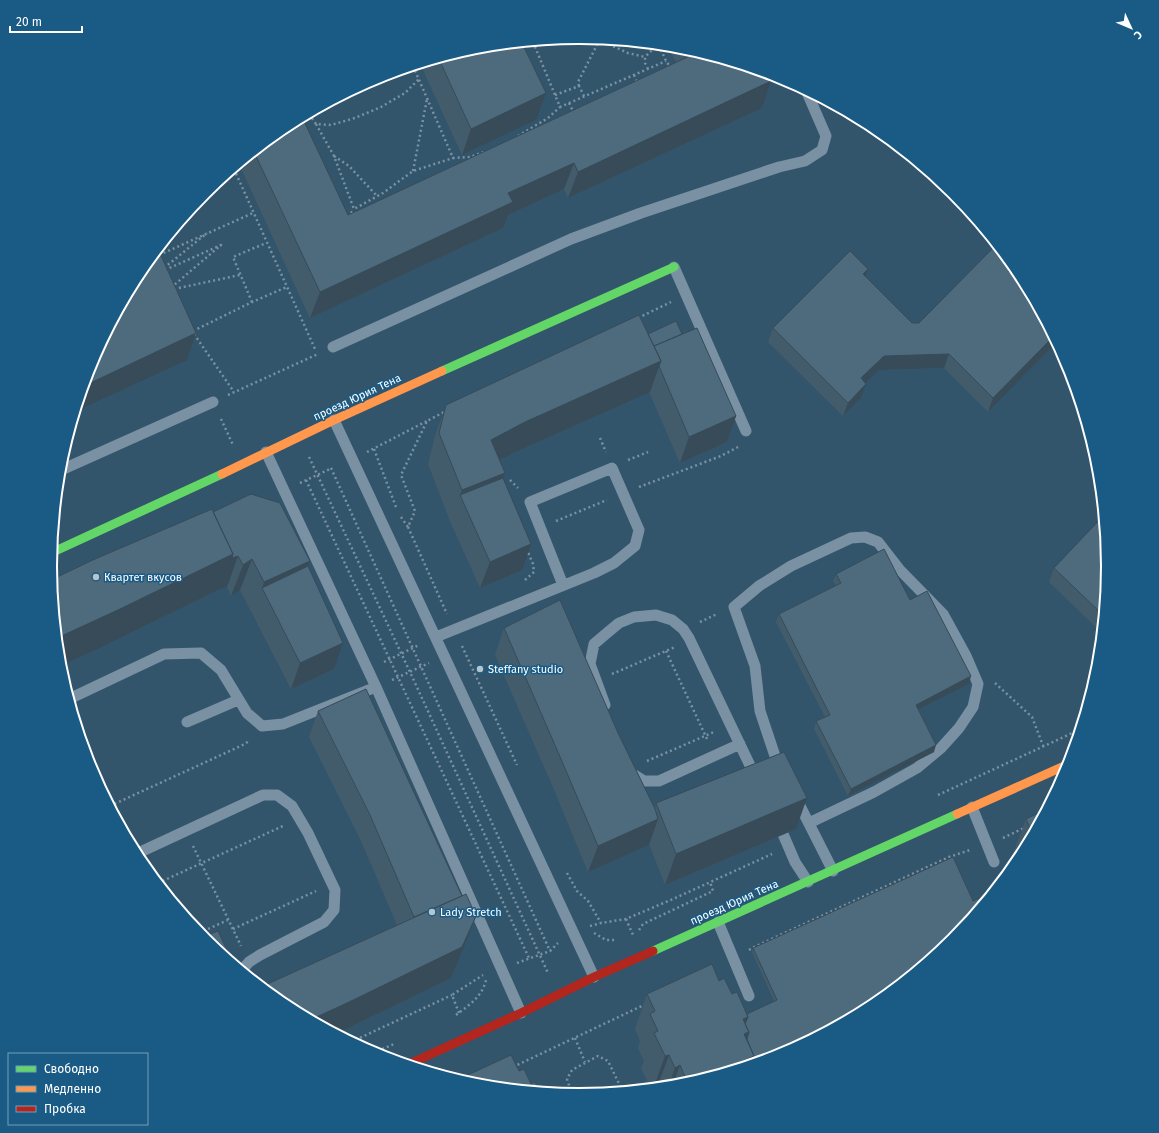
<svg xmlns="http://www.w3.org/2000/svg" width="1159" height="1133" viewBox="0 0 1159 1133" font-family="'Fira Sans',sans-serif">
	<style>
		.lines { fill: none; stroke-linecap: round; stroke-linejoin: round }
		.path { stroke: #7991a2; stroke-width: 2.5; stroke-dasharray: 2 3; stroke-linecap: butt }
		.lane { stroke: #7991a2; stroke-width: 11 }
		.fast { stroke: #63d668; stroke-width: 9 }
		.slow { stroke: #ff974d; stroke-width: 9 }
		.jam { stroke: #b3261e; stroke-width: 9 }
		.wall { fill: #435c6c }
		.shaded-wall { fill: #374b58 }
		.building { fill: #4e6b7e; stroke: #374b58 }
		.poi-dot { fill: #b7c4cc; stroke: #195b85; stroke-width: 1.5 }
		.labels { text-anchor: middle; stroke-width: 3; stroke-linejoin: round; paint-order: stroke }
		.street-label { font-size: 11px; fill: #fff; stroke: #195b85 }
		.poi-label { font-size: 11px; fill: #fff; stroke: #195b85; text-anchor: start }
		.rim { fill: none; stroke: #fff; stroke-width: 2 }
	</style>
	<rect width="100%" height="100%" fill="#32556c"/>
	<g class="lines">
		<!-- path -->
		<path class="path" d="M595,38L628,53L645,57
			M533,42L560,107L666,61
			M659,45L666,61L671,68
			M413,66L453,158L470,157L487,151
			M648,69L645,63V57L657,45
			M634,75L638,84
			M579,86L578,82L600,39
			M555,95L579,86L584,96
			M569,103L574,113
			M309,114L316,124L331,125L355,118L381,107L405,93L419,79
			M316,124L334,156L354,209L383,193L413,171L453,158
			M518,136L548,118L560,107
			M334,156L349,166L377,196
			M234,169L315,349
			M413,171L427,99
			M348,217L354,209
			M159,255L253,213
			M164,268L207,233
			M165,270L221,245L173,286
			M174,289L240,275
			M252,302L233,257L266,243
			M638,318L671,302
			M193,331L252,302L287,287
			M194,334L234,392
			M228,395L318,354
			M221,419L233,445
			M600,438L606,452
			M374,449L396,507
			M367,452L427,421
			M309,457L410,672L548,973
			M628,460L648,452
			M331,468L550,951
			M306,480L529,958
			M510,480L518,488
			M300,483L332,468
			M639,487L721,456L738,447
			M401,517L408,527L415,511L401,475L427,421L446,411
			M556,521L607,500
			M408,527L447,614
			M525,580L534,572L533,564L527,550
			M700,622L717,614
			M462,646L517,765
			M666,651L707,739
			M384,662L419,645
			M612,674L675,647
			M392,680L429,663
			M995,683L1032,717L1044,748
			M647,761L714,732
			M938,795L1081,729
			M110,806L245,744L250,740
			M1003,838L1024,828
			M193,846L241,946
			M567,873L577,891L588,901L601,923
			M158,883L283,826
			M626,919L633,935
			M590,926L601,923L626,919L673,899L772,854
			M233,929L316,891
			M639,930L643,924L713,891L710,882
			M199,933L228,920
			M594,933L606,940H617
			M749,950L752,948L949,857L970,850
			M517,963L550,951L558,943
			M459,1013L452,995L483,975
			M456,1015C469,1005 482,997 486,980
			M575,1038L585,1062
			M351,1042L452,995
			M373,1053L394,1044
			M513,1067L646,1004
			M572,1095L567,1079L572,1070L598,1056L608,1061L623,1092"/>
		<!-- lane -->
		<path class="lane" d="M674,267L746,431
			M333,347L571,239L641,213L779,167L805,161L822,150L826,136L806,90
			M334,420L594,977
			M266,452L376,687L521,1013
			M59,471L213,402
			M436,637L594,573L614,563L635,546L639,530L612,468L530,502L563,585
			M69,699L164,654L201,653L221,670L247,713L262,726L283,724L376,687
			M605,705L590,664L594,644L607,633L619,623L634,617L656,615L672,620L683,629L689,638L756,778
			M187,722L238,700
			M781,768L775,756L760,711L755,666L734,607L759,586L791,566L851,538L865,537L878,542L899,569L943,614L966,656L978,684L973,707L959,728L941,748L917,768L874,792L809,823
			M630,770L631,773L644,781H659L740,744
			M796,798L833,871
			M972,807L994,862
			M783,834L795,862L808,882
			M136,854L263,795H277L292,806L308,833L335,890L334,910L324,922L260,955L249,962L243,969V972
			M718,922L749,996"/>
		<!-- fast -->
		<path class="fast" d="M442,371L674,267
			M51,553L222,474
			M653,951L957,814"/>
		<!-- slow -->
		<path class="slow" d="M222,474L334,420L442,371
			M957,814L1071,763"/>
		<!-- jam -->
		<path class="jam" d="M407,1065L521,1013L594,977L653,951"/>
	</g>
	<!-- wall -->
	<path class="wall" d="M668,46L683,47L767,73L762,108L568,198L564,189L508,215L503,228L310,318L239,164L286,126L348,215L676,62Z
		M476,47L536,120L462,155L422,68L424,63Z
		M868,269L865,276L912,323H919L1010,273L1032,295L1057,342L988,412L944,368L879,370L865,383L866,384L861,398L843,416L768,342L773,328Z
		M648,334H682L736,416L727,442L680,463L649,392L513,453L500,461L505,473L503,478L522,570L480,588L450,521L428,464L435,436L446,405Z
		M213,512L310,561L308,566L334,669L291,689L240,590L231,596L227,587L220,589L108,644Z
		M1109,567L1102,633L1049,582L1054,568Z
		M836,574L910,600L969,684L918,709L934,752L848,796L814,729L816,721L825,717L776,622L779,614L836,586L833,581Z
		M504,628L618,733L655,809L656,803L796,829L665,885L649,844V845L588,872L552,785L495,655Z
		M318,711L462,896L476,916L464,947L451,978L336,1034L285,1007L397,925L361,841L309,737Z
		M1047,809L1020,861L1018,863L1013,854L1026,819Z
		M953,857L782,1056L683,1086L651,1089L641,1068L644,1061L638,1048L640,1041L635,1029L647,994L719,981L732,994L747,1014L774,1001L752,952L753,948Z"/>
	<!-- shaded-wall -->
	<path class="shaded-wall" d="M771,81L762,108L568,198L578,172Z
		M546,93L536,120L462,155L471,129Z
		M574,163L564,189L508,215L503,228L310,318L320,292L508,193Z
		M1013,266L1008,280V271Z
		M868,269L863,283V274Z
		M196,333L187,360L76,411L84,386Z
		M1054,336L1057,342L988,412L993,398Z
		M949,354L944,368L879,370L856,392L861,378L884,356Z
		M661,361L650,392L513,453L480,471L491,440L525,422Z
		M866,384L861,398L843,416L848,403Z
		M736,416L727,442L680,463L689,437Z
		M505,473L494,504L460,495L462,490Z
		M531,544L522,570L480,588L490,562Z
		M233,554L238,556L227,587L220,589L108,644L60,666L57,638Z
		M252,559L240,590L231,596L243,565Z
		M310,561L298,592L262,588L264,582Z
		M343,643L334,669L291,689L300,663Z
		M971,676L969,684L913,712L916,705Z
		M936,745L934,752L848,796L851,789Z
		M807,798L796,829L665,885L676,854Z
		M658,819L649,845L588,872L598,846Z
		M476,916L464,947L451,978L336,1034L310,1020Z
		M748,1017L735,1052L743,1019Z
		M749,1032L754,1056L750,1065L699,1081L744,1034Z
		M669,1055L657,1088L653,1089L665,1056Z
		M680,1065L672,1087H668L675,1068Z"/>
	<!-- building -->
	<path class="building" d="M522,43L546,93L471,129L439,59L476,47Z
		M692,50L767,73L771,81L578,172L574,163L508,193L513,202L320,292L254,152L286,126L302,117L348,215L694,54Z
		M994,247L1013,266L1008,271L1032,295L1054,336L993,398L949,354L884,356L861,378L866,384L848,403L773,328L850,251L868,269L863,274L912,323H919Z
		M158,249L196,333L84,386L90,364L139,272Z
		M639,315L661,361L525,422L491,440L505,473L462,490L439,433L446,405Z
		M676,321L682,334L654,346L648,334Z
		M697,328L736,416L689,437L659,366L661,361L654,346Z
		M503,478L531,544L490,562L460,495Z
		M251,494L280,503L310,561L264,582L252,559L243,565L238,556L232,558L233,554L213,512Z
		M212,509L233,554L120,609L57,638L51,580L95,559Z
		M1104,515L1109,567L1104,616L1054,568Z
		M884,549L910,600L927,591L971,676L916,705L936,745L851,789L816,721L830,715L779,614L841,583L836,574Z
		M308,566L343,643L300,663L262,588Z
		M560,600L618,733L655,809L658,819L598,846L561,759L504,628Z
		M366,689L462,896L414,917L370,815L318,711Z
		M784,752L807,798L676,854L656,803Z
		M1047,809L1033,835L1026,819Z
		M953,857L973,901L994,892L954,941L873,1007L782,1056L750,1065L754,1056L747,1039L749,1032L745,1024L748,1017L747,1014L777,1000L753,948Z
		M466,894L476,916L462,947L347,1003L310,1020L285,1007L261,987Z
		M218,931L233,963L205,941L202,937Z
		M712,964L719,981L724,978L732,994L737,992L748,1017L743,1019L749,1032L744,1034L754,1056L699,1081L688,1084L680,1065L675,1068L669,1055L665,1056L654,1033L658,1031L650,1014L655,1011L647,994Z
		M511,1055L519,1071L524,1069L531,1084L535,1082L540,1092L476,1086L457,1080Z"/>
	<!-- markers -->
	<g class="poi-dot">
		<circle cx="96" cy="577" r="4"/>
		<circle cx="480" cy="669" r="4"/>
		<circle cx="432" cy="912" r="4"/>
	</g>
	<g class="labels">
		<!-- street labels -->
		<g class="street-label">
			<text transform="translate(357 397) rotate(-25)" y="4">проезд Юрия Тена</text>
			<text transform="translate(734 902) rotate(-24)" y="4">проезд Юрия Тена</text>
		</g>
		<!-- poi labels -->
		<g class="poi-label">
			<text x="104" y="581">Квартет вкусов</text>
			<text x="488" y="673">Steffany studio</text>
			<text x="440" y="916">Lady Stretch</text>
		</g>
	</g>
	<!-- crop -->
	<path d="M0 0H1159V1133H0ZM57 566a522 522 0 1 1 1044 0a522 522 0 1 1-1044 0Z" fill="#195b85" fill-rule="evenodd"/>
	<path class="rim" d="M57 566a522 522 0 1 1 1044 0a522 522 0 1 1-1044 0Z"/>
	<!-- legend -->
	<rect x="8" y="1053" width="140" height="72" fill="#195b85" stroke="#759db6"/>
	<rect x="16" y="1066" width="20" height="6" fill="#63d668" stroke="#759db6"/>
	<text x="44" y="1073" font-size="12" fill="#ffffff">Свободно</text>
	<rect x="16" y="1086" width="20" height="6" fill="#ff974d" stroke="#759db6"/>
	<text x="44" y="1093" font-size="12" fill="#ffffff">Медленно</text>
	<rect x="16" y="1106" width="20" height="6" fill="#b3261e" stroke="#759db6"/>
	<text x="44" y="1113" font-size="12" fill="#ffffff">Пробка</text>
	<!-- north arrow -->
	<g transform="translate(1131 28) rotate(134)" stroke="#195b85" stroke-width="3" paint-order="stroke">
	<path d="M0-3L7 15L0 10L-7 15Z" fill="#ffffff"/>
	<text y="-6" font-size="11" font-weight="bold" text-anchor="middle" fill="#ffffff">С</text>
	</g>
	<!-- scale -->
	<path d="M10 26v6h72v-6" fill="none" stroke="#ffffff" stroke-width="2"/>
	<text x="16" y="26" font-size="12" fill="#ffffff" stroke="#195b85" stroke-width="3" paint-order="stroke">20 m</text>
</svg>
